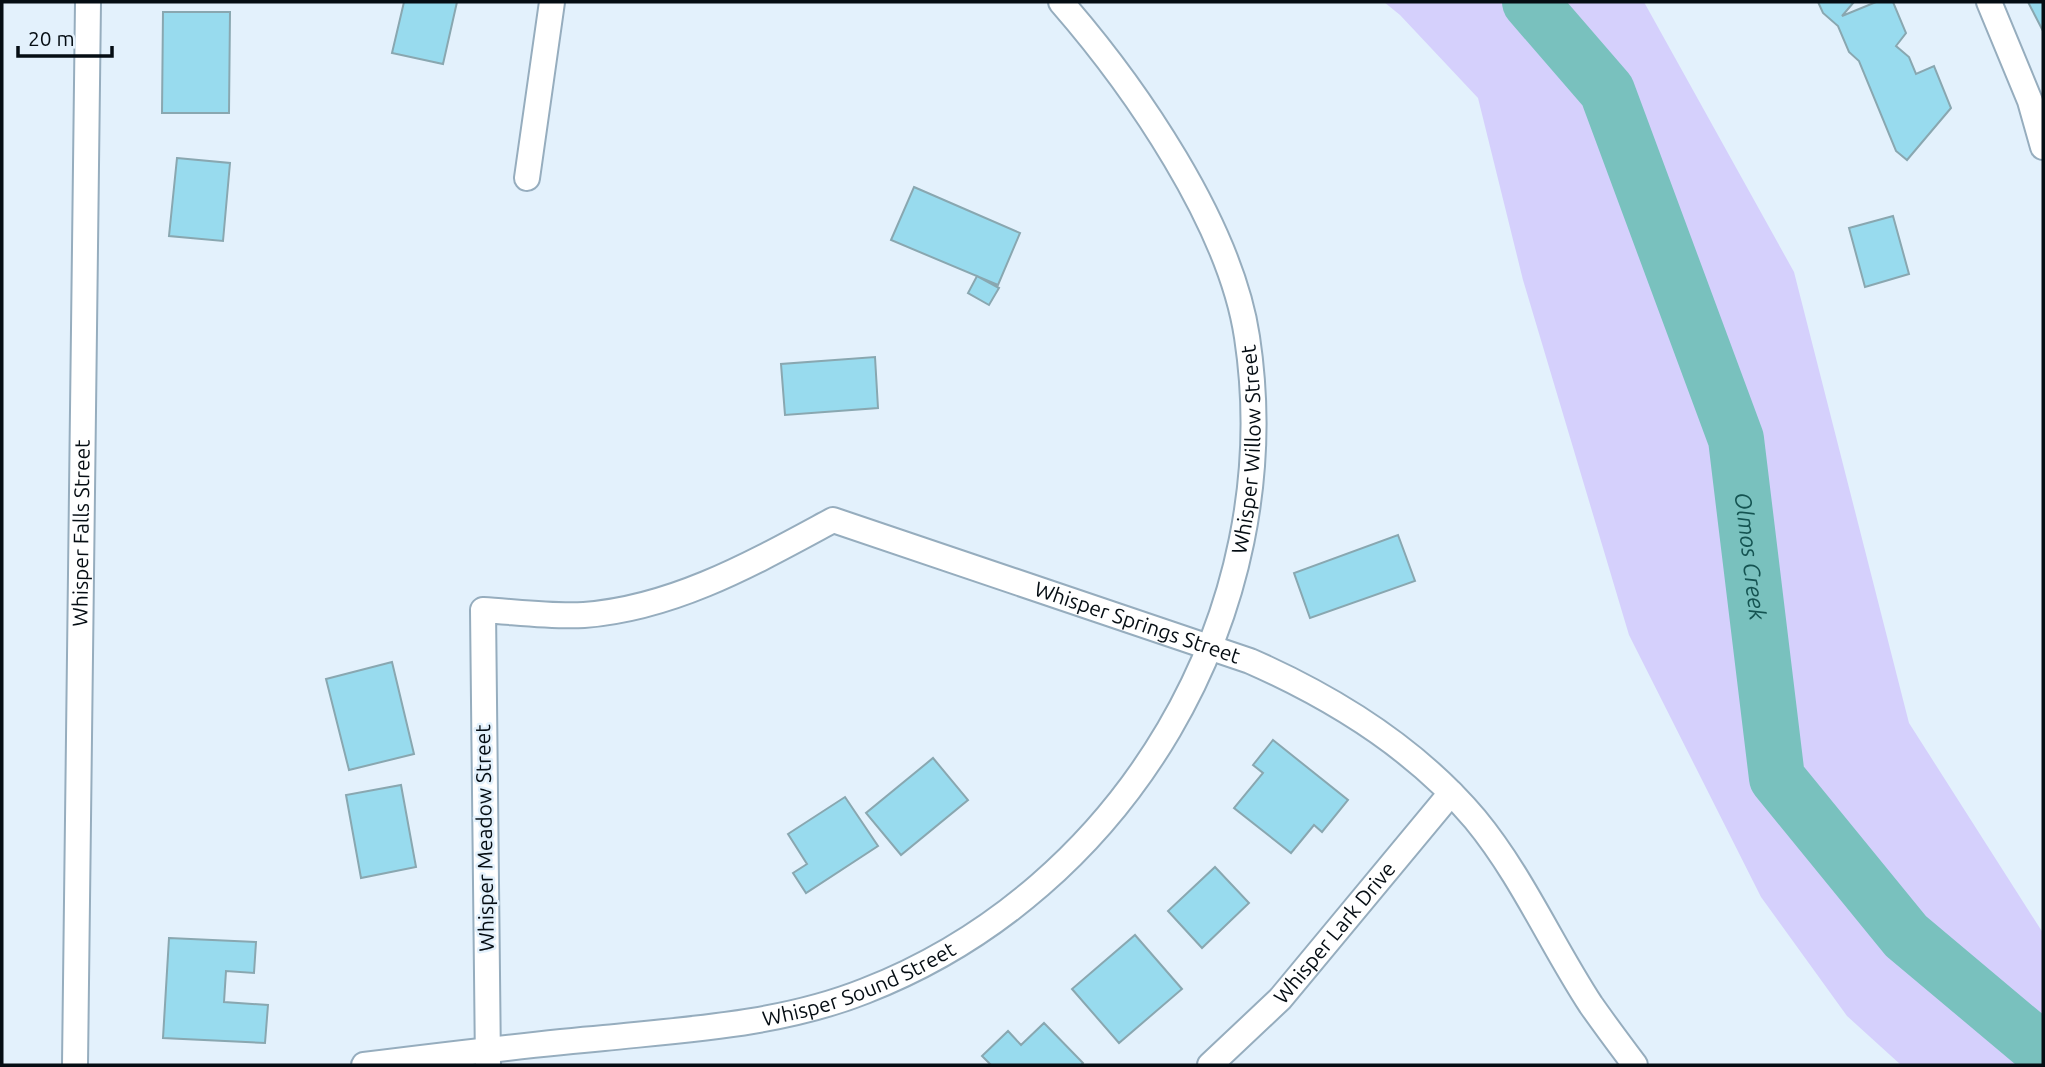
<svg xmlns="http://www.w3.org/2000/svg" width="2045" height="1067" viewBox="0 0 2045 1067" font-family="Ubuntu,sans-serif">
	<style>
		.green { fill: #d5d0fc }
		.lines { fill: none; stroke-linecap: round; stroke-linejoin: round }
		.river { stroke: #79c1be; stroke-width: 56 }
		.building { fill: #98dbee; stroke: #89a7b0; stroke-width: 2 }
		.street-casing { stroke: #96adbe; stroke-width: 28 }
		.street { stroke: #fff; stroke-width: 24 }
		.labels { text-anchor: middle; stroke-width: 5; stroke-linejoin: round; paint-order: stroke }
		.street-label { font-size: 21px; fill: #050d13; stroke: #e3f1fc }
		.water-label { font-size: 23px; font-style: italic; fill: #145351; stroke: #e3f1fc }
	</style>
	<rect width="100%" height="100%" fill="#e3f1fc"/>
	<!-- green -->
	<path class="green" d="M1384,2H1644L1794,272L1909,723L2043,933V1065H1901L1847,1016L1761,897L1629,635L1523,280L1478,98L1400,15Z"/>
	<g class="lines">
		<!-- river -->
		<path class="river" id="s1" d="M1530,2L1607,91L1736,439L1777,778L1906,936L2043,1051"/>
	</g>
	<!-- building -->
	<path class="building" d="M404,2H457L443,64L392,53Z
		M1818,2H1854L1842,16L1876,2H1893L1906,33L1896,46L1909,57L1916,74L1934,66L1951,108L1907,160L1896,151L1859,61L1849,52L1838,26L1823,13Z
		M2028,2H2043V31Z
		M163,12H230L229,113H162Z
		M177,158L230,163L223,241L169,236Z
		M914,187L1020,233L998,285L891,240Z
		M1893,216L1909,274L1865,287L1849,228Z
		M977,276L999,288L989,305L968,293Z
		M875,357L878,408L785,415L781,364Z
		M1398,535L1415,581L1310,618L1294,573Z
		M392,662L414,754L349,770L326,679Z
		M1273,740L1348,800L1322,832L1314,825L1291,853L1234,808L1263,773L1253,765Z
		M933,758L968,800L901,855L866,813Z
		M401,785L416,867L361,878L346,795Z
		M845,797L878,846L806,893L793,873L807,864L788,834Z
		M1215,867L1249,903L1202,948L1168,911Z
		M1135,935L1182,989L1119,1043L1072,989Z
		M169,938L256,942L254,973L226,971L224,1002L268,1005L265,1043L163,1038Z
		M1044,1023L1083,1063L1081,1065H991L982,1056L1008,1031L1021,1045Z"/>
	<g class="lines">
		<defs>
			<g id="street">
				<path d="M1989,2L2030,101L2043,147"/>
				<path d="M527,178L552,2"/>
				<path id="s2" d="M75,1065L88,2"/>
				<path id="s3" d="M364,1065C444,1055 524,1045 604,1038C692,1029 782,1024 865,991C1124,890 1289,613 1247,337C1230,224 1135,87 1061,2"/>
				<path id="s4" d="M488,1065L483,610C516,612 552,617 584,615C675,608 755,562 833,520L1250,661C1334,698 1415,748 1475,819C1522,876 1551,944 1591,1005C1605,1025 1620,1045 1635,1065"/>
				<path id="s5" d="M1210,1065L1280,999L1451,793"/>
			</g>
		</defs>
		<!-- street casing -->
		<use href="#street" class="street-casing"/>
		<!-- street -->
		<use href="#street" class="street"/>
	</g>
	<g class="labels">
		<!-- street labels -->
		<g class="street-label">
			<text dy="7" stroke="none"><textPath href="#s3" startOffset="1211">Whisper Willow Street</textPath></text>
			<text dy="7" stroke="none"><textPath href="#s2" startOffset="532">Whisper Falls Street</textPath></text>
			<text dy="7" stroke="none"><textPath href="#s4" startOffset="1146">Whisper Springs Street</textPath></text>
			<text transform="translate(485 838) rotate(-91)" y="7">Whisper Meadow Street</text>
			<text dy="7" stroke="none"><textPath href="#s5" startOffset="182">Whisper Lark Drive</textPath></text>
			<text dy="7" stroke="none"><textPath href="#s3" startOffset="504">Whisper Sound Street</textPath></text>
		</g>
		<!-- water labels -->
		<g class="water-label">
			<text dy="8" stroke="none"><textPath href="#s1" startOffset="607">Olmos Creek</textPath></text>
		</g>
	</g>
	<!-- border -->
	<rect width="2045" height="1067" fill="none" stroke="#050d13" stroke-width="7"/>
	<!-- scale -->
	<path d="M18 46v10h94v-10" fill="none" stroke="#050d13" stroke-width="3.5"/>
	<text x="28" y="46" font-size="21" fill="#050d13" stroke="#e3f1fc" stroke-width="5" paint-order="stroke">20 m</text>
</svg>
